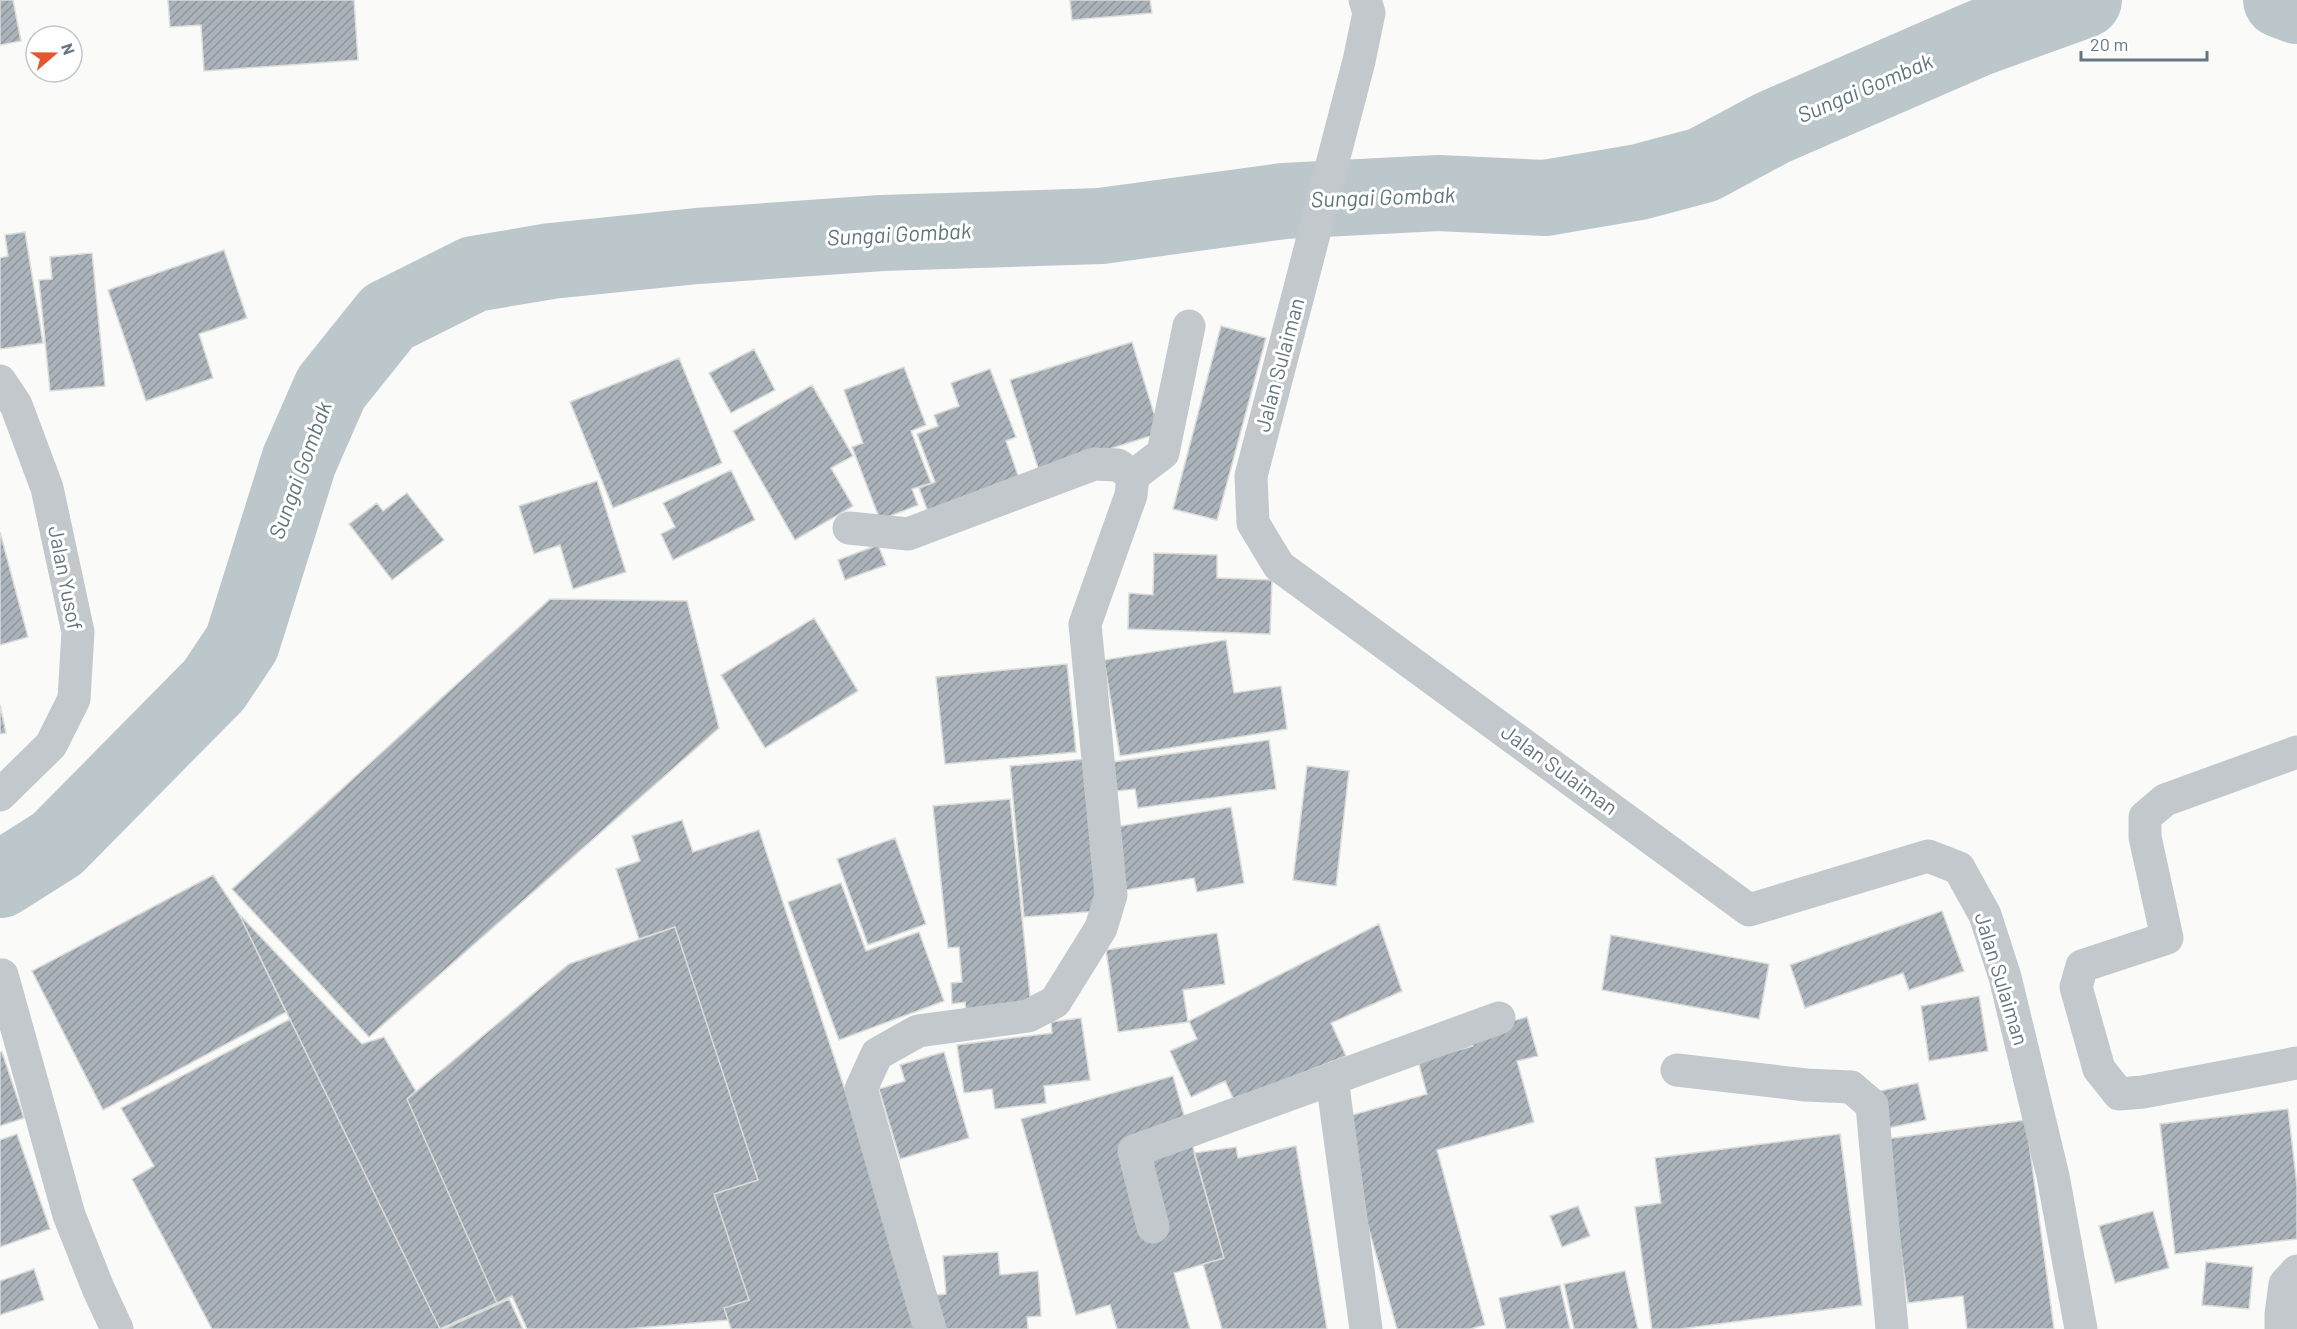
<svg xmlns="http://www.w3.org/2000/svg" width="2297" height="1329" viewBox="0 0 2297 1329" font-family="Barlow,sans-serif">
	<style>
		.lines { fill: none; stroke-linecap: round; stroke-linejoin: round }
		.river { stroke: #bbc7cb; stroke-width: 76 }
		.building { fill: url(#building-hatch); stroke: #dcdcda; stroke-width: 1.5 }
		.minor { stroke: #c3c8cc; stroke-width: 33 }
		.labels { text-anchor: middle; stroke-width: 6; stroke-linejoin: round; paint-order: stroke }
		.street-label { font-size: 21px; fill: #657683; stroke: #fff }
		.water-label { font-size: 22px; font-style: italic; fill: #60757c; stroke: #fff }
	</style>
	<defs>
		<pattern id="building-hatch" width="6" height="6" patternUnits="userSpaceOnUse" patternTransform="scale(1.5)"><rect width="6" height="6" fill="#aab3b9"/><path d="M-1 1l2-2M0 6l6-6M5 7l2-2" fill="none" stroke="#8e969c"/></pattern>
	</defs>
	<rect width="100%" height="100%" fill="#fafaf8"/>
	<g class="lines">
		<!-- river -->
		<path class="river" d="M2281,0L2297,6
			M0,880L57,844L214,685L242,643L299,461L331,388L388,317L474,274L551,261L697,246L882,233L1101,226L1284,201L1438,193L1545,198L1639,182L1703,165L1772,128L1979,38L2084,0"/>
	</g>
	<!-- building -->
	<path class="building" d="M0,0H13L21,41L0,45Z
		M168,0H354L358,60L204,71L201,25L170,27Z
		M1070,0H1150L1152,13L1072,20Z
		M25,232L43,343L0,349V258L8,256L5,235Z
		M224,250L247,318L199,334L213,378L146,401L108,290Z
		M92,253L105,386L50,391L39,280L52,279L50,257Z
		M1221,326L1266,338L1217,520L1173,509Z
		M1132,342L1160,433L1039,471L1010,380Z
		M754,349L775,390L731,413L709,373Z
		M679,358L722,463L613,508L570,402Z
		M904,367L926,425L911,431L931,483L912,489L918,505L880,520L852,447L863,443L844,390Z
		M990,369L1016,437L1006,441L1019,478L928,512L919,488L935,482L917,434L938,426L934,415L959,406L951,383Z
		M812,385L853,456L831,468L853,506L795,540L733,431Z
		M731,470L755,520L673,560L661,534L675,527L663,503Z
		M597,481L626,572L573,589L560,545L534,554L519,506Z
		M407,493L444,540L392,580L349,524L377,503L383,511Z
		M0,532L28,637L0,645Z
		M878,545L886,565L845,580L838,560Z
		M1154,553L1217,555V578L1272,580L1270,634L1128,629L1129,593L1153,595Z
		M550,599L687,601L719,728L369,1037L232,889Z
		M814,618L858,691L765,748L721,675Z
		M1226,640L1234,693L1281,686L1287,729L1120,756L1104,660Z
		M1067,664L1076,752L945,764L936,677Z
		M0,705L6,733L0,734Z
		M1269,740L1276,789L1138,808L1135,789L1117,791L1113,762Z
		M1086,759L1099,911L1024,917L1010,766Z
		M1307,766L1349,771L1336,886L1293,880Z
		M1010,799L1031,1006L966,1012L965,1002L952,1004L951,983L962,982L959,947L948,948L933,806Z
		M1231,807L1244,883L1197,892L1194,878L1126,890L1115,827Z
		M682,820L693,852L759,830L924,1329H731L724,1308L749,1300L714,1194L758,1180L675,927L639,939L616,869L640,861L632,836Z
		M895,838L926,924L868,945L837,859Z
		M213,875L239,914L286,1012L103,1110L32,971Z
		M841,883L866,951L919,932L944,1001L839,1040L788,902Z
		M1942,911L1964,971L1909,990L1903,973L1805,1008L1790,965Z
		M239,914L362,1044L384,1037L416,1091L407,1099L497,1303L440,1329Z
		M1379,924L1402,991L1331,1023L1346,1056L1234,1100L1225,1081L1191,1097L1170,1051L1197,1039L1189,1021Z
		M675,927L758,1180L714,1194L749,1300L724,1308L728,1320L626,1329H527L512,1296L497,1303L407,1099L569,964Z
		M1217,933L1225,984L1183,990L1188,1022L1118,1032L1106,950Z
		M1611,935L1769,964L1759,1019L1602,990Z
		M1979,996L1988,1051L1929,1061L1921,1006Z
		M1527,1017L1538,1056L1517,1061L1534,1122L1437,1150L1485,1325L1470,1329H1397L1338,1119L1427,1094L1418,1061L1473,1046L1470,1033Z
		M1081,1018L1090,1080L1044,1086L1046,1103L995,1109L992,1089L964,1093L957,1045L1052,1033L1051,1022Z
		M290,1019L440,1329H212L132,1179L154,1166L121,1108Z
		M0,1052H2L24,1118L0,1126Z
		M944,1052L969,1138L900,1159L879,1089L905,1081L900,1065Z
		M1173,1076L1224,1258L1174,1273L1190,1329H1117L1110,1305L1076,1315L1021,1119Z
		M1918,1083L1926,1120L1888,1128L1880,1091Z
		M2288,1109L2297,1186V1239L2175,1254L2160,1124Z
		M2026,1120L2054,1329H1967L1963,1296L1908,1303L1886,1139Z
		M17,1134L50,1229L0,1247V1140Z
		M1840,1134L1862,1305L1680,1329H1652L1635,1207L1661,1203L1655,1158Z
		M1296,1146L1327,1329H1222L1203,1264L1224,1258L1194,1153L1236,1147L1238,1158Z
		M1578,1206L1590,1236L1562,1247L1550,1216Z
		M2153,1211L2169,1268L2115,1283L2099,1226Z
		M998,1252L1000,1275L1038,1271L1041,1316L1027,1317L1028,1329H939L936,1295L946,1294L943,1256Z
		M2206,1262L2253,1267L2249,1309L2202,1305Z
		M34,1269L44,1300L0,1315V1281Z
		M1625,1271L1638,1329H1574L1564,1284Z
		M1560,1285L1570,1329H1506L1499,1298Z
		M509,1299L523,1329H444Z"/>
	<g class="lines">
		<!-- minor -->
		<path class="minor" d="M1365,0L1369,13L1359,61L1251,476L1253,523L1279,566L1749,910L1928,856L1959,868L1985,915L2005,977L2053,1176L2081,1329
			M0,381L16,405L47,488L78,632L74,699L51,745L0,795
			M1133,476L1163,453L1189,326
			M849,528L908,534L1094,464L1118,465L1133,476L1131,495L1085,624L1111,895L1101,928L1055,1002L1028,1016L918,1031L877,1054L861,1089L930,1329
			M2297,752L2165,800L2145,817V837L2167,938L2082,966L2076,987L2099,1069L2119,1094L2143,1092L2297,1063
			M2,975L69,1215L98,1288L117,1329
			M1677,1070L1806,1085L1851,1087L1872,1105L1892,1329
			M1332,1079L1366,1329
			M1153,1227L1134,1151L1499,1018
			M2281,1329V1314L2285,1284L2297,1271"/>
	</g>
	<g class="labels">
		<!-- street labels -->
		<g class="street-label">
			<text transform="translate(1280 365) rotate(-75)" y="7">Jalan Sulaiman</text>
			<text transform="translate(65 578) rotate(79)" y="7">Jalan Yusof</text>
			<text transform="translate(1559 770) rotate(36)" y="7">Jalan Sulaiman</text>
			<text transform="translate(2001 979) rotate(73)" y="7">Jalan Sulaiman</text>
		</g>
		<!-- water labels -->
		<g class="water-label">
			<text transform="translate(1865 88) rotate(-23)" y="8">Sungai Gombak</text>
			<text transform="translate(1383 197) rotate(-2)" y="8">Sungai Gombak</text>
			<text transform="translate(899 234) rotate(-3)" y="8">Sungai Gombak</text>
			<text transform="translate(300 470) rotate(-70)" y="8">Sungai Gombak</text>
		</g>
	</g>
	<!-- north arrow -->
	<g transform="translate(54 54) rotate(70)"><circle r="28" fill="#ffffff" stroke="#c1c8cd" stroke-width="1.5"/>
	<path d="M0-4.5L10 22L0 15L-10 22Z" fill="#e4572e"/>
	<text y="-9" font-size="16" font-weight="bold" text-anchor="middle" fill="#657683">N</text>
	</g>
	<!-- scale -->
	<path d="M2081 51v9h126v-9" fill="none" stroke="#657683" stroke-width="3"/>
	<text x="2090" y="51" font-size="18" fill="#657683" stroke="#ffffff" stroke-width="4.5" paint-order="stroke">20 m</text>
</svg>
